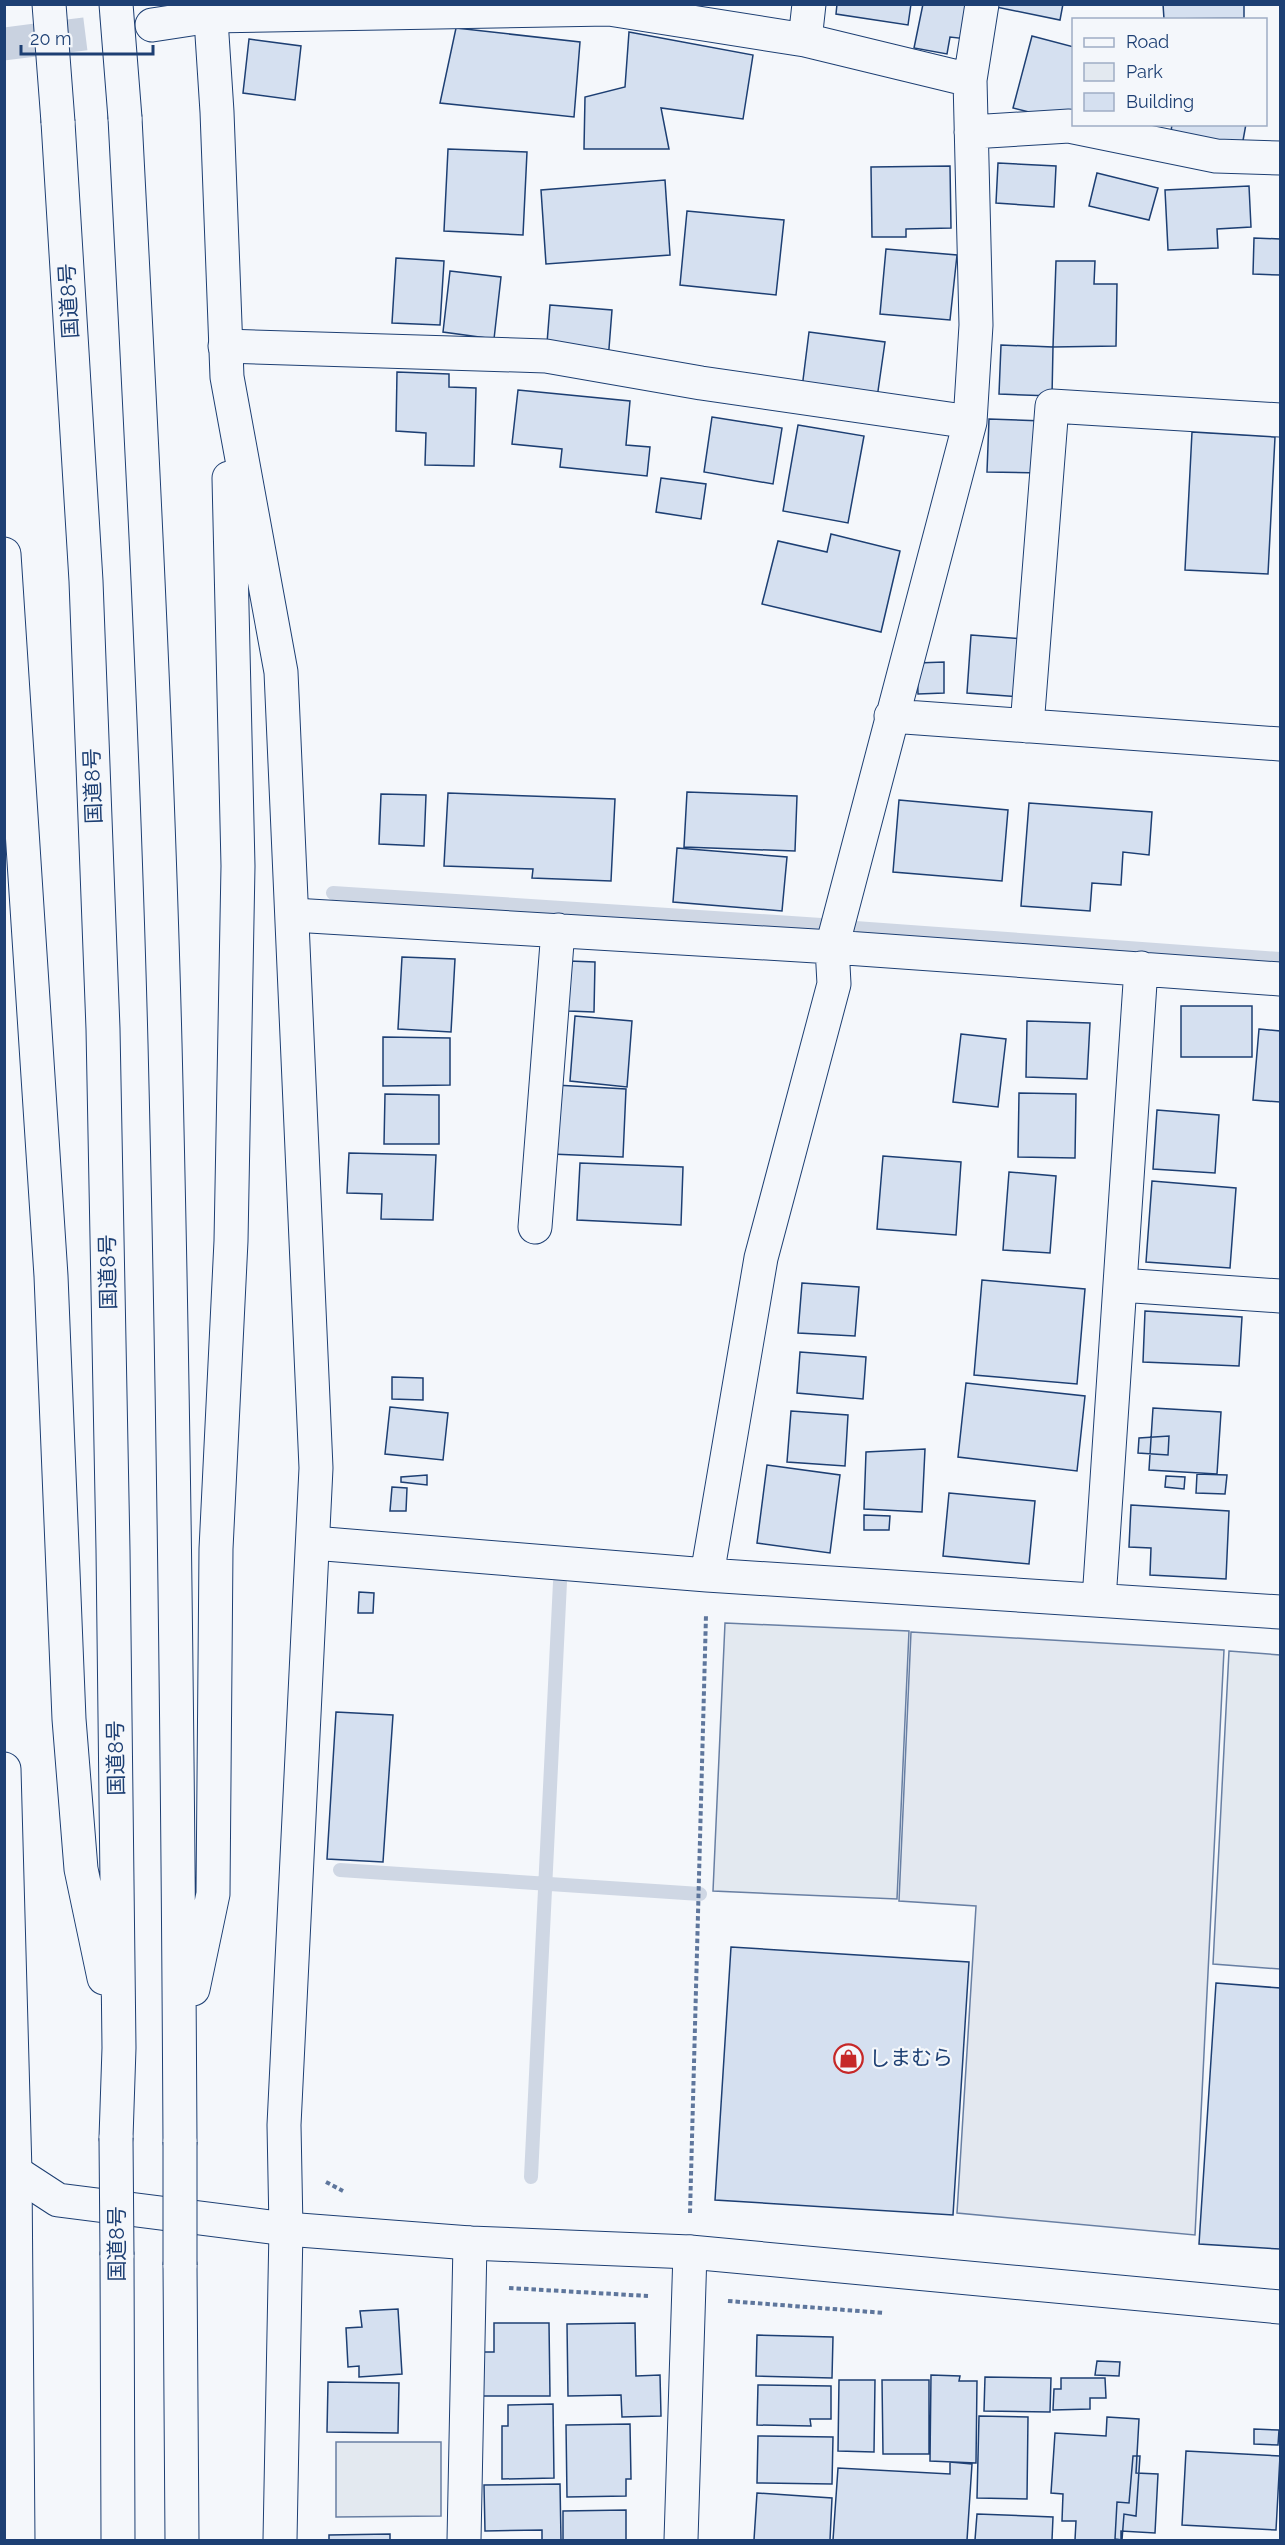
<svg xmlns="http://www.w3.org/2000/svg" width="1285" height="2545" viewBox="0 0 1285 2545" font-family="Raleway,'Noto Sans JP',sans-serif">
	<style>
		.green { fill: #e3e9f0; stroke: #687fa3; stroke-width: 1.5 }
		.parking { fill: #e3e8f0; stroke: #687fa3; stroke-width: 1.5 }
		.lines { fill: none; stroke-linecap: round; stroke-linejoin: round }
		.stream { stroke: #cfd7e4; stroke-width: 14 }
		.building { fill: #d5e0f0; stroke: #1d3f73; stroke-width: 1.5 }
		.street-tunnel { stroke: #c9d2e0; stroke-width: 33; stroke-dasharray: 33 16; stroke-linecap: butt }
		.street-casing { stroke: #1d3f73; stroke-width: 35 }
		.secondary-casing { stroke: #1d3f73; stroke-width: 35 }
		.highway-casing { stroke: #1d3f73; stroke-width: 35 }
		.path { stroke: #5e769c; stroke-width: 4; stroke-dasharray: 4.5 3; stroke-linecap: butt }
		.street { stroke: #f4f7fb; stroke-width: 33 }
		.secondary { stroke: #f4f7fb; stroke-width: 33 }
		.highway { stroke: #f4f7fb; stroke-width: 33 }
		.highway-bridge-casing { stroke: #1d3f73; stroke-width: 35; stroke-linecap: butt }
		.highway-bridge { stroke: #f4f7fb; stroke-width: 33 }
		.labels { text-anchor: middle; stroke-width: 4.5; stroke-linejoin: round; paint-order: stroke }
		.street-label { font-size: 21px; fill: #1d3f73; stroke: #f4f7fb }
		.poi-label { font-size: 21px; fill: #1d3f73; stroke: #f4f7fb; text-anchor: start }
	</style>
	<rect width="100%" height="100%" fill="#f4f7fb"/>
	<!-- green -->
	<path class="green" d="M725,1623L909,1631L897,1899L713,1891Z
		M1229,1651L1280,1655V1969L1213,1964Z
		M336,2442H441V2516L336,2517Z"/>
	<!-- parking -->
	<path class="parking" d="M911,1632L1224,1650L1195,2235L957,2213L976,1906L899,1901Z"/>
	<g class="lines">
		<!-- stream -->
		<path class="stream" d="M333,893L821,925
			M855,928L1280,959
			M340,1870L700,1894
			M531,2177L560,1582"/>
	</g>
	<!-- building -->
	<path class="building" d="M837,4H911L908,25L836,14Z
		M923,4H974L967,39L950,37L947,54L914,48Z
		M997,4H1063L1060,20L996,7Z
		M1163,4H1244V18L1164,19Z
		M456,28L580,42L574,117L440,103Z
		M629,32L753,55L743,119L661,108L669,149H584L585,97L625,87Z
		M1032,36L1074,47L1073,123L1013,108Z
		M249,39L301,46L295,100L243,93Z
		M1172,124H1246L1242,146L1171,132Z
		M448,149L527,152L523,235L444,231Z
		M998,163L1056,166L1054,207L996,203Z
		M950,166L951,228L906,229V237H872L871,167Z
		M1097,173L1158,188L1149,220L1089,206Z
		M665,180L670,255L546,264L541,190Z
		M1249,186L1251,227L1217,229L1218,248L1168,250L1165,190Z
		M687,211L784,220L776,295L680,285Z
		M1254,238L1280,239V275L1253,274Z
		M886,249L957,255L950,320L880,314Z
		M396,258L444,261L440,325L392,323Z
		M1056,261H1095L1094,284H1117L1116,346L1053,347Z
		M450,271L501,277L494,339L443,332Z
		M550,305L612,310L608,361L546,356Z
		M809,332L885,342L877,398L802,388Z
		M1001,345L1053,347L1052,396L999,394Z
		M397,372L449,374V387L476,388L474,466L425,465L426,433L396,431Z
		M518,390L630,401L626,445L650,447L647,476L560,467L562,449L512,444Z
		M712,417L782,428L773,484L704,472Z
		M989,419L1043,421L1042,473L987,472Z
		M798,425L864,436L848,523L783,511Z
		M1192,432L1275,437L1268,574L1185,570Z
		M661,478L706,484L701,519L656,512Z
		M831,534L900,551L881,632L762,604L778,541L827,552Z
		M971,635L1026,639L1022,697L967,693Z
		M944,662V693L918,694L917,663Z
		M687,792L797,796L795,851L684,847Z
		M448,793L615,799L611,881L532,878L533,869L444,866Z
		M381,794L426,795L424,846L379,844Z
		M899,800L1008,810L1002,881L893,872Z
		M1029,803L1152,812L1149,855L1123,852L1121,885L1092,883L1090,911L1021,906Z
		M677,848L787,857L782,911L673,902Z
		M402,957L455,959L451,1032L398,1029Z
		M569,961L595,962L594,1012L568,1011Z
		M1181,1006H1252V1057H1181Z
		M575,1016L632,1021L627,1087L570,1081Z
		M1027,1021L1090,1023L1087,1079L1026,1077Z
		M1259,1029L1280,1031V1102L1253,1100Z
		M961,1034L1006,1039L998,1107L953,1102Z
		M383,1037L450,1038V1085L383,1086Z
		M555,1085L626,1089L623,1157L551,1154Z
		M1019,1093L1076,1094L1075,1158L1018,1157Z
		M385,1094L439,1095V1144H384Z
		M1157,1110L1219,1115L1215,1173L1153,1169Z
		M349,1153L436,1155L433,1220L381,1219L382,1194L347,1193Z
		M883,1156L961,1162L956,1235L877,1229Z
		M580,1163L683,1167L681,1225L577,1220Z
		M1009,1172L1056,1176L1050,1253L1003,1250Z
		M1152,1181L1236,1188L1230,1268L1146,1262Z
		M982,1280L1085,1289L1077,1384L974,1375Z
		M802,1283L859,1287L855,1336L798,1333Z
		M1145,1311L1242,1317L1239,1366L1143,1362Z
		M800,1352L866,1357L863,1399L797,1393Z
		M392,1377L423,1378V1400L392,1399Z
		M966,1383L1085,1396L1077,1471L958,1457Z
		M390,1407L448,1413L443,1460L385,1454Z
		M1153,1408L1221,1412L1217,1474L1149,1470Z
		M791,1411L848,1415L845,1466L787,1462Z
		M1169,1436L1168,1455L1138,1453L1139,1438Z
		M925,1449L922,1512L864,1509L866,1452Z
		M767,1465L840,1475L830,1553L757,1543Z
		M1197,1474L1227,1475L1225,1494L1196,1493Z
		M427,1475V1485L401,1482V1477Z
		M1166,1476L1185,1477L1184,1489L1165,1487Z
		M392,1487L407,1488L406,1511H390Z
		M949,1493L1035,1501L1029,1564L943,1556Z
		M1131,1505L1229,1511L1226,1579L1150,1575L1151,1548L1129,1547Z
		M864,1515L890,1516L889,1530H864Z
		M359,1592L374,1593L373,1613H358Z
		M336,1712L393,1715L383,1862L327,1859Z
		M731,1947L969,1962L953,2215L715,2200Z
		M1216,1983L1280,1988V2249L1199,2244Z
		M398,2309L402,2374L359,2377V2366L348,2367L346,2328L362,2327L360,2311Z
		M494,2323H549L550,2396H483V2352H494Z
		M635,2323L636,2376L660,2375L661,2416L622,2417L621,2395L568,2396L567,2324Z
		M757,2335L833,2337L832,2378L756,2376Z
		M1097,2361L1120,2362L1119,2376L1095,2375Z
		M931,2375L960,2376L959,2381H977L976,2463L930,2461Z
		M985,2377L1051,2378L1050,2412L984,2411Z
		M1061,2378H1105L1106,2398H1090V2409L1053,2410L1054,2389H1061Z
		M839,2380H875L874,2452L838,2451Z
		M882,2380H929V2454H883Z
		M328,2382L399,2383L398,2433L327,2432Z
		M758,2385L831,2386V2419H810L811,2426L757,2425Z
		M553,2404L554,2478L502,2479V2426H508V2405Z
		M979,2416L1028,2417L1027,2499L977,2498Z
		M1107,2417L1139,2419L1136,2473L1158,2474L1155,2533L1121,2531V2540H1075L1076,2521H1062L1063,2494L1051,2493L1055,2433L1106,2436Z
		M630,2424L631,2479H626V2496L567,2497L566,2425Z
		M1254,2429L1279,2430L1278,2445L1254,2444Z
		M758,2436L833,2437L832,2484L757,2483Z
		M1186,2451L1280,2456L1276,2530L1182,2525Z
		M1133,2456H1140L1136,2516L1124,2514L1122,2540L1115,2539L1117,2502L1129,2503Z
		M950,2462L972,2464L967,2540H833L838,2468L950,2474Z
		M560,2484L561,2540H542V2530L485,2531L484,2485Z
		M757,2493L832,2498L830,2540H754Z
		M626,2510V2540H563V2511Z
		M977,2514L1053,2517L1052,2540H975Z
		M390,2534V2540H329V2535Z"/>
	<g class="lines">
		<!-- street-tunnel -->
		<path class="street-tunnel" d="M4,44L147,26"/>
		<defs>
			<path id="street" d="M152,25L211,16L609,9L805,40L970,80
				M805,40L809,4
				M971,132L1069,126L1216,156L1280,158
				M225,346L546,356L701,383L970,422
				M891,716L1280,744
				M1027,726L1052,406L1280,420
				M293,915L832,947L1280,979
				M535,1227L558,930
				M1120,1285L1280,1296
				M313,1543L707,1575L1280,1612
				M707,1575L761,1258L834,984L832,947L970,422L976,325L970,80L982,4
				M1099,1600L1141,968
				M464,2540L470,2243
				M681,2540L690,2252"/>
			<path id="secondary" d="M15,2172L58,2200L286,2229L470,2243L690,2252L1280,2307"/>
			<path id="highway" d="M210,4L217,112L227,377L281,672L316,1468L284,2125L286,2229L280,2540
				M125,118C141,426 157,734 165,1043C174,1409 178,1775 180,2142
				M58,122L86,581L103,1029L113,1550L119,2048L116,2138
				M4,554L51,1276L69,1719L81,1869L104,1978
				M4,1769L15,2172L18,2540
				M193,1989L213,1894L216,1549L231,1241L238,866L229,478
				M117,2255L118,2540
				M180,2265L182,2540"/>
		</defs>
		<!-- street casing -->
		<use href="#street" class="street-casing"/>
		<!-- secondary casing -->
		<use href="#secondary" class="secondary-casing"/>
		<!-- highway casing -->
		<use href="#highway" class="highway-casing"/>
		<!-- path -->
		<path class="path" d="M326,2182L343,2191
			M690,2213L706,1615
			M509,2288L648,2296
			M728,2301L885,2313"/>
		<!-- street -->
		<use href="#street" class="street"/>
		<!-- secondary -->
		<use href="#secondary" class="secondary"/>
		<!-- highway -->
		<use href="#highway" class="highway"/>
		<defs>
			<path id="highway-bridge" d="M49,4L58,122
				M116,4L125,118
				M116,2138L117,2255
				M180,2265V2142"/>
		</defs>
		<!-- highway-bridge casing -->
		<use href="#highway-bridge" class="highway-bridge-casing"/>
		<!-- highway-bridge -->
		<use href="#highway-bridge" class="highway-bridge"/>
	</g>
	<!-- icons -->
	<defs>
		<symbol id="shop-ring" viewBox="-11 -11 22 22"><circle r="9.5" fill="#f4f7fb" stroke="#c62828" stroke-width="1.5"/><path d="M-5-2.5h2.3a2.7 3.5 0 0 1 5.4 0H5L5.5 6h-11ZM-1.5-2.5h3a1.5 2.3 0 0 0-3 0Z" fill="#c62828"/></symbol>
	</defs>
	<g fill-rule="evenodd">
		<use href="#shop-ring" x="832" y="2042" width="33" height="33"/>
	</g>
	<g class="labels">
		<!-- street labels -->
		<g class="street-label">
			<text transform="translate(69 301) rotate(-93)" y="7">国道8号</text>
			<text transform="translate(93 786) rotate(-92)" y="7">国道8号</text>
			<text transform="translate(108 1272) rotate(-91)" y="7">国道8号</text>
			<text transform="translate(116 1758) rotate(-91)" y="7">国道8号</text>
			<text transform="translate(117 2244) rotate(-90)" y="7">国道8号</text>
		</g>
		<!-- poi labels -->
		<g class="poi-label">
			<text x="869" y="2065">しまむら</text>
		</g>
	</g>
	<!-- border -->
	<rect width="1285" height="2545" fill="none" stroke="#1d3f73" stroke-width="12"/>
	<!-- legend -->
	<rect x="1072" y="18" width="195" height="108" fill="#f4f7fb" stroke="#9eadc5" stroke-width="1.5"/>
	<rect x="1084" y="38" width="30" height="9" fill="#f4f7fb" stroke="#9eadc5" stroke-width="1.5"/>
	<text x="1126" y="48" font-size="18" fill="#1d3f73">Road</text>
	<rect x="1084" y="63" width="30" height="18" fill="#e3e9f0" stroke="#9eadc5" stroke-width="1.5"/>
	<text x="1126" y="78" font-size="18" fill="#1d3f73">Park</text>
	<rect x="1084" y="93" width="30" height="18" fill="#d5e0f0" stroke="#9eadc5" stroke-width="1.5"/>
	<text x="1126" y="108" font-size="18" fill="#1d3f73">Building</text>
	<!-- scale -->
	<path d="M21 45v9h132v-9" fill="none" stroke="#1d3f73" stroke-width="3"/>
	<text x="30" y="45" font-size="18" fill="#1d3f73" stroke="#f4f7fb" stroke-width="4.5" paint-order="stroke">20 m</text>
</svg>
